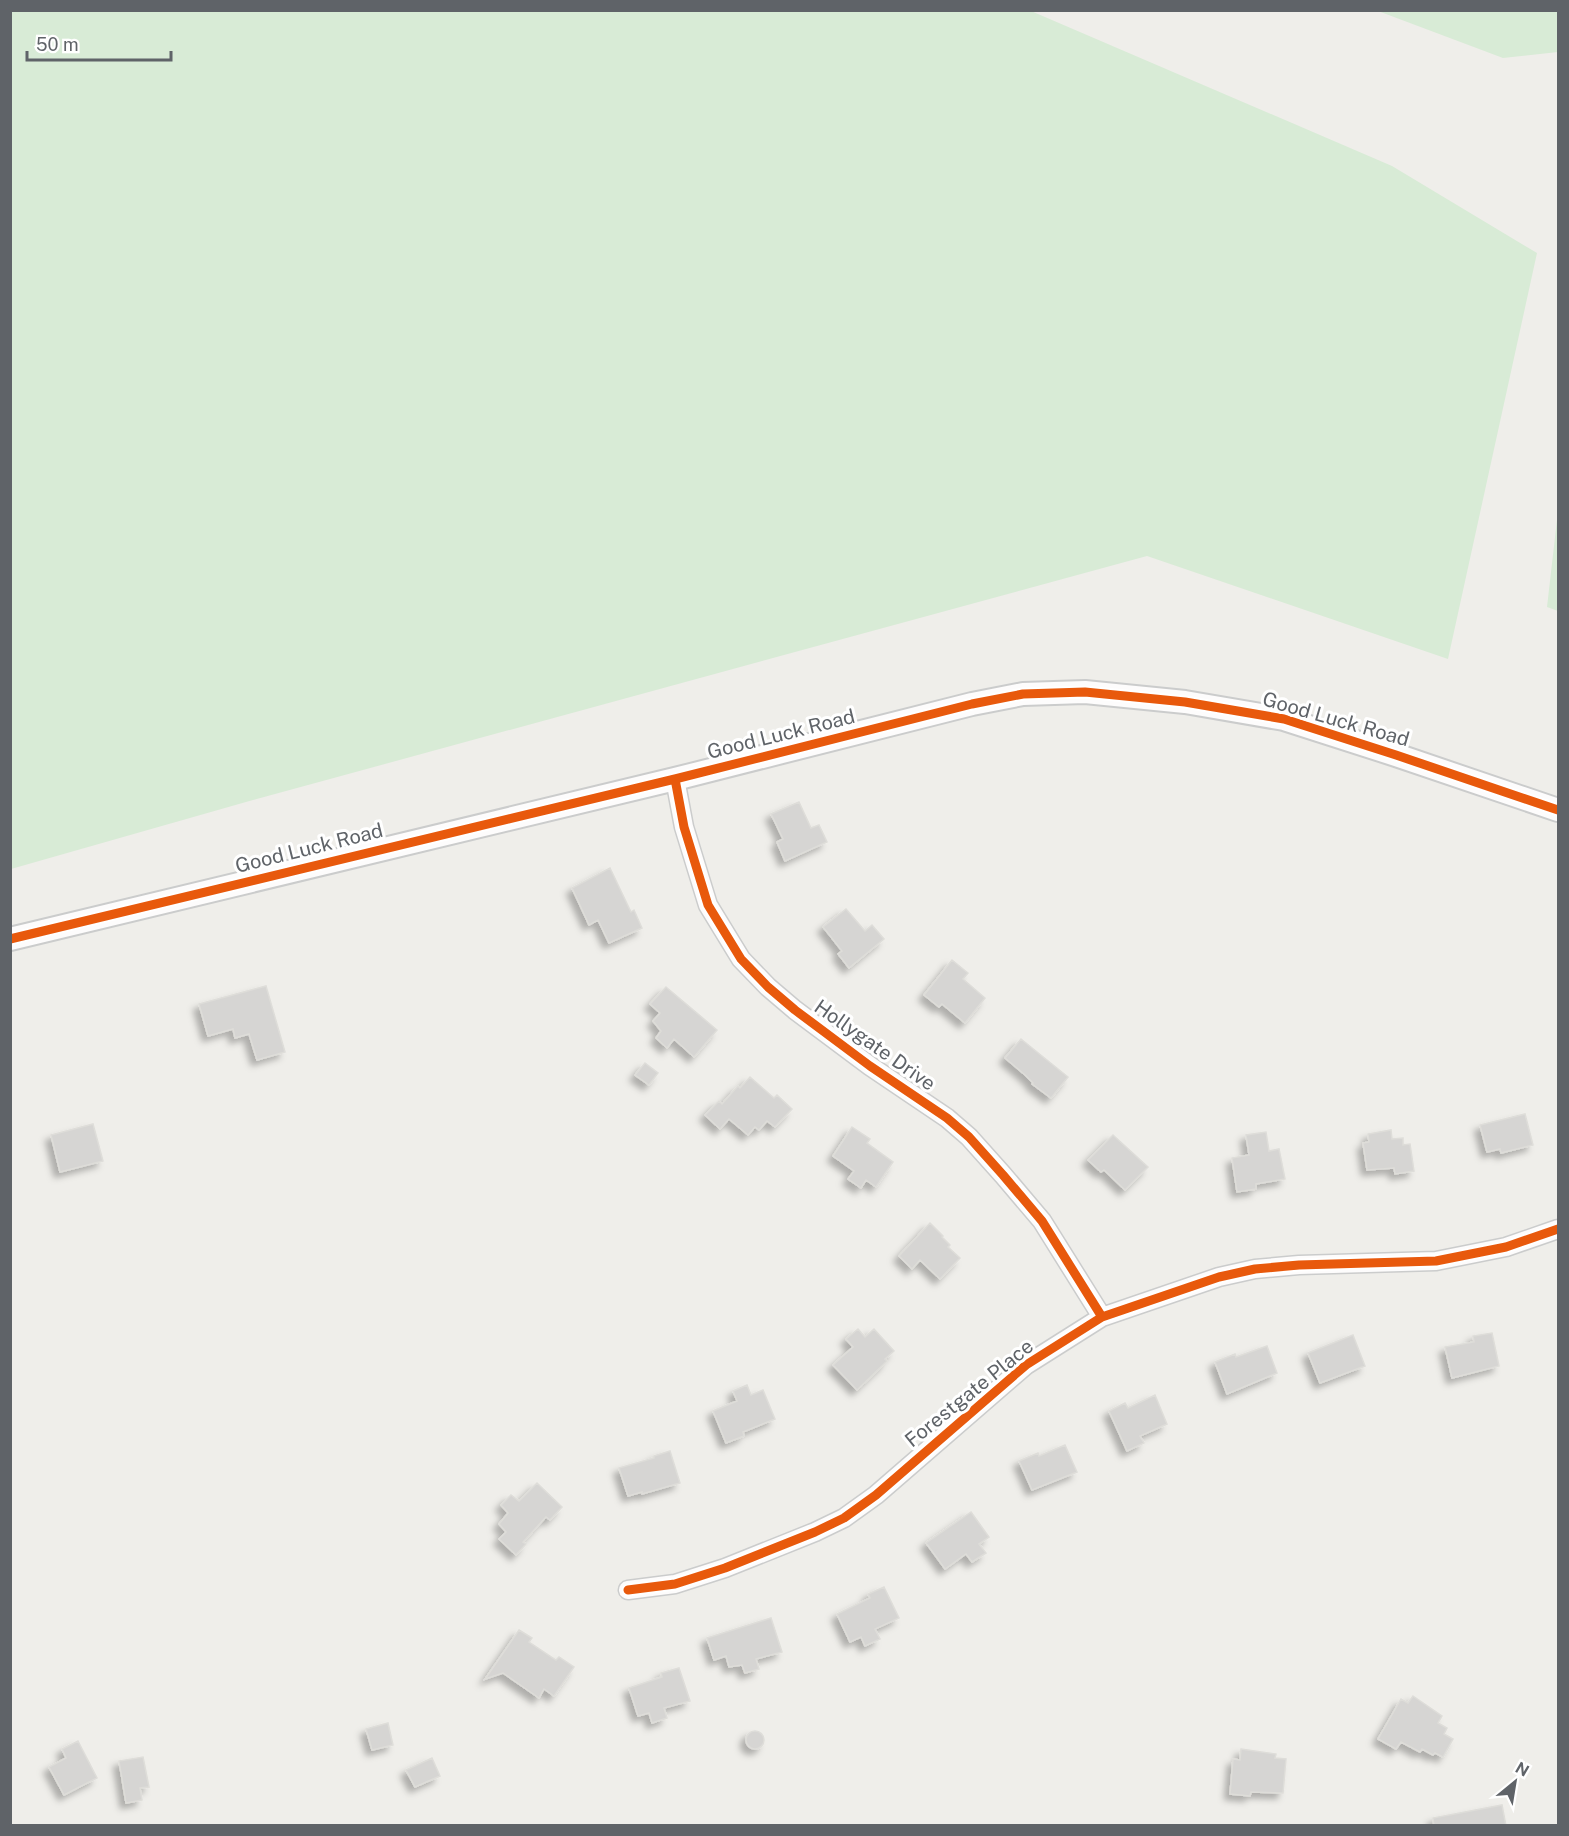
<svg xmlns="http://www.w3.org/2000/svg" width="1569" height="1836" viewBox="0 0 1569 1836" font-family="'Public Sans',sans-serif">
	<style>
		.green { fill: #d8ebd6 }
		.building { fill: #d6d5d3; stroke: #deddd9; stroke-width: 1.5; filter: url(#shadow) }
		.lines { fill: none; stroke-linecap: round; stroke-linejoin: round }
		.minor-casing { stroke: #cbcccc; stroke-width: 21 }
		.tertiary-casing { stroke: #cbcccc; stroke-width: 26 }
		.minor { stroke: #fdfcfc; stroke-width: 18 }
		.tertiary { stroke: #fdfcfc; stroke-width: 22 }
		.cycleway-casing { stroke: #fff; stroke-width: 13 }
		.cycleway { stroke: #e8590c; stroke-width: 9 }
		.labels { text-anchor: middle; stroke-width: 6; stroke-linejoin: round; paint-order: stroke }
		.street-label { font-size: 20px; fill: #5f6368; stroke: #fff }
	</style>
	<defs>
		<filter id="shadow"><feDropShadow dx="-5.5" dy="5.5" stdDeviation="3" flood-color="#0004"/></filter>
	</defs>
	<rect width="100%" height="100%" fill="#efeeea"/>
	<!-- green -->
	<path class="green" d="M11,10L1031,11L1392,166L1537,253L1448,659L1147,556L253,800L11,869Z
		M1378,11H1558V52L1503,58Z
		M1558,511V611L1547,607Z"/>
	<!-- building -->
	<path class="building" d="M799,802L811,828L819,825L827,842L785,861L777,842L783,839L771,814Z
		M610,868L631,912L634,910L642,928L609,943L598,920L589,925L572,888Z
		M846,909L865,931L872,925L884,939L849,968L838,954L842,951L823,927Z
		M952,960L968,973L963,979L985,998L965,1023L942,1004L939,1007L924,995Z
		M266,986L285,1052L257,1060L249,1034L235,1038L233,1029L208,1036L199,1004Z
		M666,987L717,1030L694,1057L674,1039L667,1048L656,1038L661,1031L653,1021L660,1013L650,1004Z
		M1021,1039L1068,1077L1051,1098L1032,1084L1033,1083L1025,1075L1005,1058Z
		M645,1063L658,1073L649,1085L635,1075Z
		M750,1077L774,1098L777,1095L792,1109L775,1127L767,1121L759,1130L755,1127L748,1135L729,1119L720,1129L705,1115L719,1101L722,1104L738,1086L740,1088Z
		M1525,1114L1533,1145L1501,1153L1500,1149L1487,1152L1480,1125Z
		M93,1124L103,1161L60,1172L51,1135Z
		M852,1127L870,1139L867,1143L893,1162L876,1187L866,1180L861,1188L848,1179L854,1171L833,1156Z
		M1391,1130L1392,1139L1403,1138V1145L1410,1144L1414,1171L1395,1174L1394,1168L1367,1170L1363,1143L1369,1142L1368,1134Z
		M1266,1132L1269,1151L1279,1149L1285,1179L1256,1184V1189L1237,1192L1232,1158L1249,1155L1246,1135Z
		M1113,1135L1148,1167L1125,1190L1104,1170L1101,1172L1088,1160Z
		M930,1223L943,1236L942,1237L950,1245L948,1247L960,1258L940,1279L920,1260L912,1269L899,1256Z
		M858,1329L865,1337L874,1329L894,1351L885,1359L887,1361L857,1390L833,1365L853,1347L846,1339Z
		M1492,1333L1499,1366L1452,1378L1445,1347L1474,1342L1473,1336Z
		M1353,1335L1365,1366L1320,1383L1308,1353Z
		M1267,1346L1277,1373L1227,1394L1215,1362L1235,1354L1236,1357Z
		M747,1385L751,1395L763,1390L775,1419L743,1432L744,1436L726,1443L713,1411L737,1401L733,1391Z
		M1155,1395L1167,1424L1140,1436L1144,1443L1127,1451L1109,1411L1125,1403L1128,1408Z
		M1065,1445L1077,1472L1032,1490L1019,1461L1038,1453L1039,1456Z
		M670,1451L680,1483L642,1494V1492L628,1496L619,1468L654,1458V1456Z
		M537,1483L562,1507L550,1520L546,1517L523,1542L526,1544L516,1555L499,1539L506,1532L499,1524L508,1513L501,1505L511,1495L519,1501Z
		M971,1512L989,1537L979,1544L986,1553L972,1562L966,1554L945,1569L926,1543Z
		M884,1587L899,1618L875,1629L880,1639L865,1646L861,1637L850,1642L837,1614L870,1598L868,1594Z
		M771,1618L782,1652L756,1659L759,1669L745,1673L742,1665L729,1667L726,1656L714,1660L707,1638Z
		M519,1630L532,1638L529,1642L556,1660L559,1657L574,1667L554,1696L544,1689L539,1698L503,1673L485,1679Z
		M679,1668L690,1701L664,1708L667,1718L652,1723L649,1713L638,1716L629,1688L662,1677L661,1673Z
		M1413,1696L1442,1716L1438,1723L1447,1728L1444,1734L1453,1739L1443,1757L1435,1753L1433,1755L1422,1749L1420,1752L1401,1742L1396,1749L1378,1739L1401,1699L1408,1703Z
		M388,1723L393,1745L372,1750L366,1729Z
		M746 1740a9 9 0 1 1 18 0a9 9 0 1 1-18 0Z
		M78,1741L97,1778L64,1795L49,1767L66,1758L62,1749Z
		M1241,1749L1276,1754L1275,1758L1286,1759L1283,1793L1251,1792L1250,1796L1230,1794L1233,1759L1240,1760Z
		M143,1757L149,1787L140,1788L142,1800L126,1803L119,1761Z
		M432,1758L440,1776L415,1787L406,1770Z
		M1502,1805L1506,1826H1434L1433,1818Z"/>
	<g class="lines">
		<defs>
			<path id="minor" d="M675,779L684,827L708,905L741,959L768,987L795,1010L870,1066L947,1118L969,1137L1003,1175L1042,1221L1102,1317
				M628,1590L675,1584L725,1568L815,1532L844,1518L876,1495L1026,1365L1102,1317L1219,1277L1255,1269L1299,1265L1436,1261L1506,1247L1558,1229"/>
			<path id="tertiary" d="M10,939L675,779L972,704L1023,694L1085,692L1185,702L1284,719L1396,755L1558,810"/>
		</defs>
		<!-- minor casing -->
		<use href="#minor" class="minor-casing"/>
		<!-- tertiary casing -->
		<use href="#tertiary" class="tertiary-casing"/>
		<!-- minor -->
		<use href="#minor" class="minor"/>
		<!-- tertiary -->
		<use href="#tertiary" class="tertiary"/>
		<defs>
			<path id="cycleway" d="M675,779L684,827L708,905L741,959L768,987L795,1010L870,1066L947,1118L969,1137L1003,1175L1042,1221L1102,1317
				M10,939L675,779L972,704L1023,694L1085,692L1185,702L1284,719L1396,755L1558,810
				M628,1590L675,1584L725,1568L815,1532L844,1518L876,1495L1026,1365L1102,1317L1219,1277L1255,1269L1299,1265L1436,1261L1506,1247L1558,1229"/>
		</defs>
		<!-- cycleway casing -->
		<use href="#cycleway" class="cycleway-casing"/>
		<!-- cycleway -->
		<use href="#cycleway" class="cycleway"/>
	</g>
	<g class="labels">
		<!-- street labels -->
		<g class="street-label">
			<text transform="translate(1336 719) rotate(16)" y="7">Good Luck Road</text>
			<text transform="translate(781 734) rotate(-14)" y="7">Good Luck Road</text>
			<text transform="translate(309 848) rotate(-14)" y="7">Good Luck Road</text>
			<text transform="translate(875 1045) rotate(35)" y="7">Hollygate Drive</text>
			<text transform="translate(969 1393) rotate(-39)" y="7">Forestgate Place</text>
		</g>
	</g>
	<!-- border -->
	<rect width="1569" height="1836" fill="none" stroke="#5f6368" stroke-width="24"/>
	<!-- north arrow -->
	<g transform="translate(1515 1782) rotate(30)" stroke="#ffffff" stroke-width="4.5" paint-order="stroke">
	<path d="M0-4.5L10 22L0 15L-10 22Z" fill="#5f6368"/>
	<text y="-9" font-size="16" font-weight="bold" text-anchor="middle" fill="#5f6368">N</text>
	</g>
	<!-- scale -->
	<path d="M27 51v9h144v-9" fill="none" stroke="#5f6368" stroke-width="3"/>
	<text x="36" y="51" font-size="18" fill="#5f6368" stroke="#ffffff" stroke-width="4.5" paint-order="stroke">50 m</text>
</svg>
